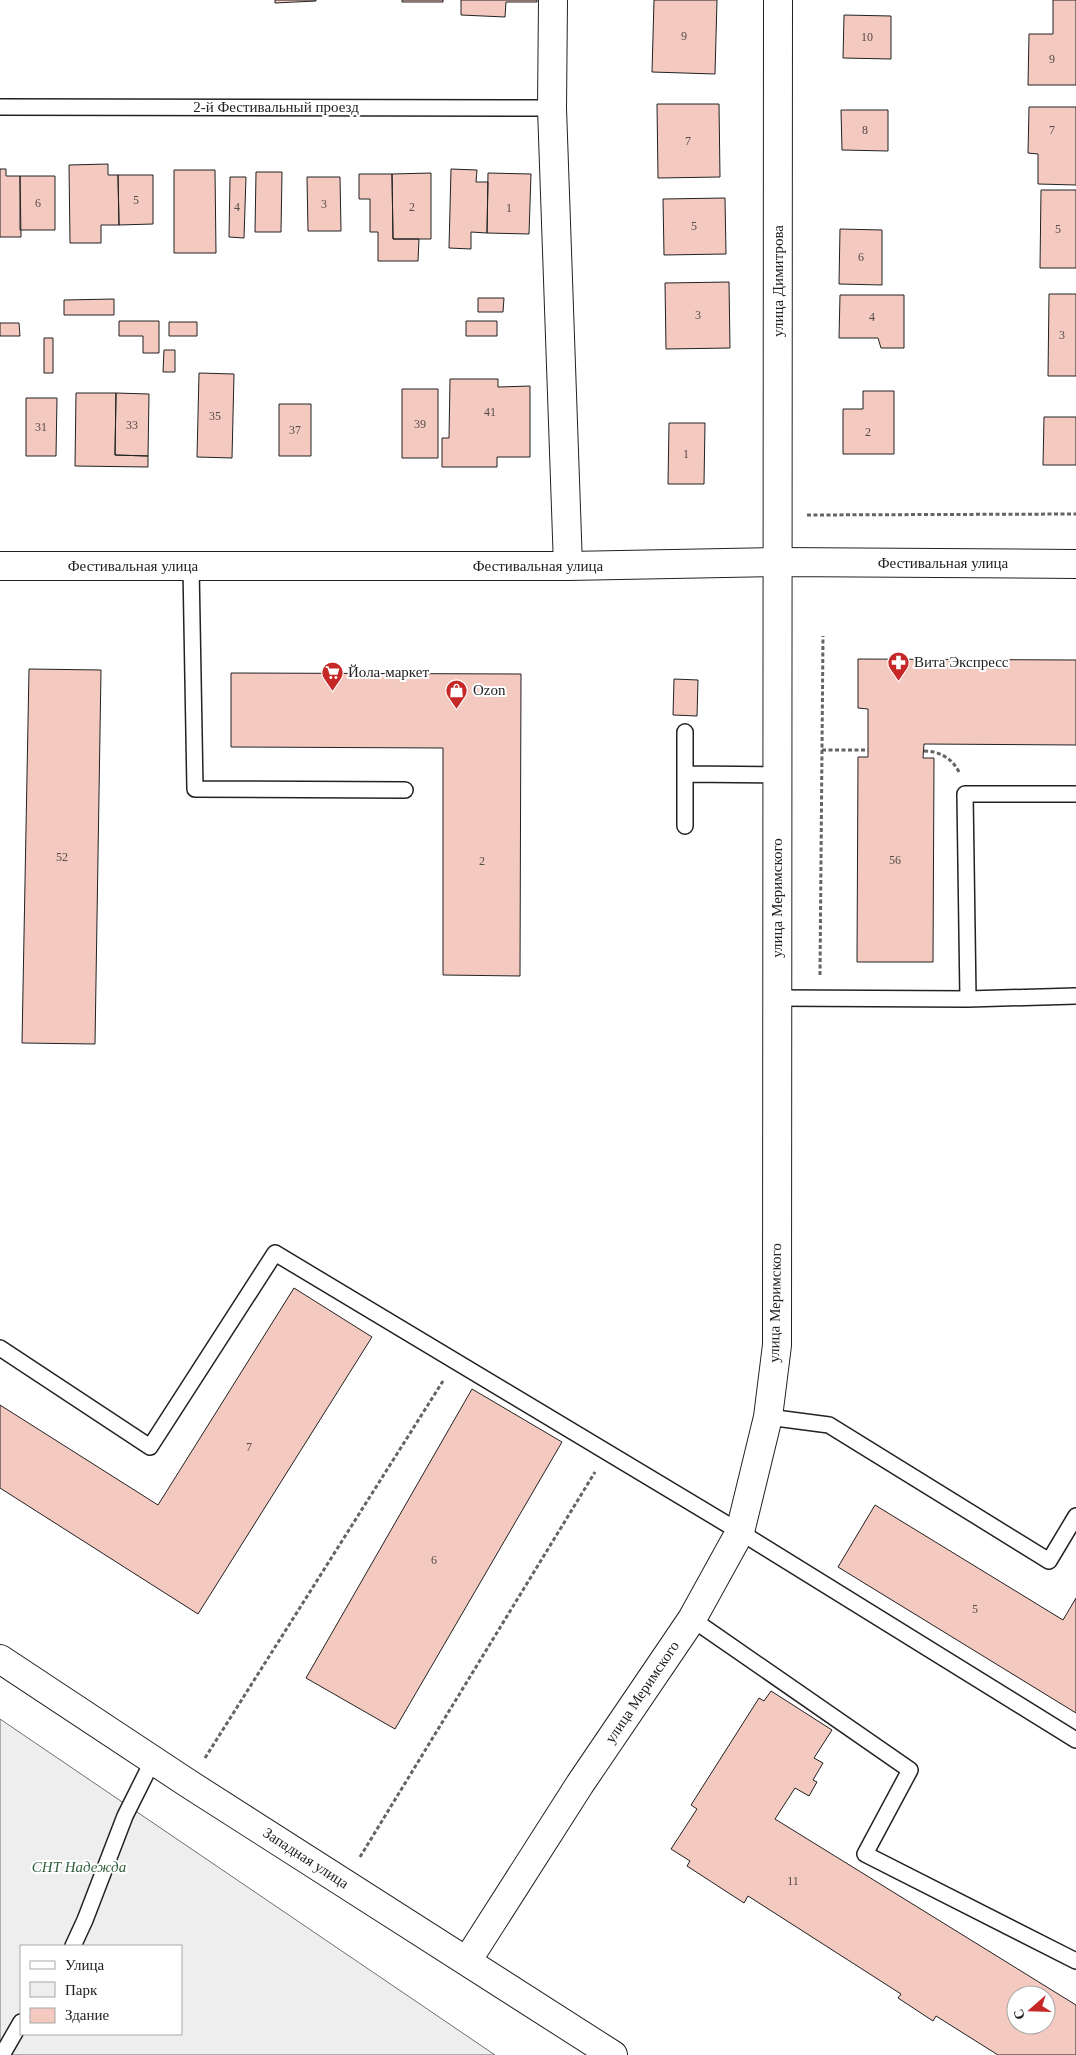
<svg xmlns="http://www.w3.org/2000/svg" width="1076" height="2055" viewBox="0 0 1076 2055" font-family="'Times New Roman',serif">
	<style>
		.green { fill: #eee; stroke: #6f6f6f; fill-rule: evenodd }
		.building { fill: #f3c9c0; stroke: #222; fill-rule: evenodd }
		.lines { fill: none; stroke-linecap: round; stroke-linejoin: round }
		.lane-casing { stroke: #222; stroke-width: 18 }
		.street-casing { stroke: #222; stroke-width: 30 }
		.secondary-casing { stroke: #222; stroke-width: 30 }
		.primary-casing { stroke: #222; stroke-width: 30 }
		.path { stroke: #646464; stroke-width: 3; stroke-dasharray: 4 2.5; stroke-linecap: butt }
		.lane { stroke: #fff; stroke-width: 15 }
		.street { stroke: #fff; stroke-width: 28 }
		.secondary { stroke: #fff; stroke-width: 28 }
		.primary { stroke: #fff; stroke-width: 28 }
		.labels { text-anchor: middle; stroke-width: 4; stroke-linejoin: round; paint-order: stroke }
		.number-label { font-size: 12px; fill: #564c4a }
		.street-label { font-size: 15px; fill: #222; stroke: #fff }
		.poi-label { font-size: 15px; fill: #222; stroke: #fff; text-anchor: start }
		.park-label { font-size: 15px; font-style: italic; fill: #2f5e38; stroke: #fff }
	</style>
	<rect width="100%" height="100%" fill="#fff"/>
	<!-- green -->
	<path class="green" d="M0,1719L495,2055H0ZM21,1946H181V2034H21Z"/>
	<!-- building -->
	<path class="building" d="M275,0H316V1L275,3Z
		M402,0H443V2H402Z
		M461,0H537V2H506L505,17L461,15Z
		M654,0H717L715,74L652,72Z
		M1053,0H1076V85H1028L1029,34H1053Z
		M844,15L891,16V59L843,58Z
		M657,104H719L720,177L658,178Z
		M1029,107H1076V185L1038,184V154L1028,153Z
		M841,110H888V151L842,150Z
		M108,164V175H118L119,225H101V243H70L69,165Z
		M0,169H6V176H20L21,237H0Z
		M451,169L477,170L476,182H488L487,233L471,232V249L449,248Z
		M174,170H215L216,253H174Z
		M256,172H282L281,232H255Z
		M431,173V239H393L392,174Z
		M488,173L531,174L529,234L487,233Z
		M359,174H392L393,239H419L418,261H378V232H370V199H359Z
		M118,175H153V224L119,225Z
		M20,176H55V230H20Z
		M230,177H246L244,238L229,237Z
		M307,177H340L341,231H308Z
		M1041,190H1076V268H1040Z
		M725,198L726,254L664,255L663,199Z
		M840,229L882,230V285L839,284Z
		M729,282L730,348L666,349L665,283Z
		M1049,294H1076V376H1048Z
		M840,295H904V348H881L878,338H839Z
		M478,298H504L503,312H478Z
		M114,299V315H64V300Z
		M119,321H159V353H143V336H119Z
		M466,321H497V336H466Z
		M169,322H197V336H169Z
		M0,323H19L20,336H0Z
		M44,338H53V373H44Z
		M164,350H175V372H163Z
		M199,373L234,374L232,458L197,457Z
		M450,379H498V387L530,386V457H497V467H442V438H449Z
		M402,389H438V458H402Z
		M863,391H894V454H843V409H863Z
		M76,393H116L115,455L148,456V467L75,466Z
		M116,393L149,394L148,456L115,455Z
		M26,398H57L56,456H26Z
		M279,404H311V456H279Z
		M1044,417H1076V465H1043Z
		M669,423H705L704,484H668Z
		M858,659L1076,660V745L924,744L923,758H934L933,962H857L858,757H868V709L858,708Z
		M29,669L101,670L95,1044L22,1043Z
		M231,673L521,674L520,976L443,975V748L231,747Z
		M674,679L698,680L697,716L673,715Z
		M294,1288L372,1337L198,1614L0,1488V1405L158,1505Z
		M472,1389L562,1442L395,1729L306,1678Z
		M875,1505L1063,1620L1076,1598V1713L838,1567Z
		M771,1691L832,1730L814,1758L823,1763L813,1780L817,1782L809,1796L795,1788L775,1819L1076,2005V2055H998L936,2016L933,2021L898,1998L901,1994L748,1896L744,1903L687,1866L690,1861L671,1849L697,1809L691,1805L759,1698L764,1701ZM1016,1995H1046V2025H1016Z"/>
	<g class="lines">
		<defs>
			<path id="lane" d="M0,107L552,108
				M191,567L195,789L405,790
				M685,732V826
				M685,774L777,775
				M776,998L968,999L1076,996
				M968,999L965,794H1076
				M0,1348L150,1447L275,1253L740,1532L1076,1740
				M768,1417L829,1425L1049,1561L1076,1516
				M692,1619L910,1770L865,1854L1076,1961
				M73,1946L85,1920L125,1816L153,1760
				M2,2055L21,2022"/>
			<path id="street" d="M553,0L552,108L568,566
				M467,1961L580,1784L692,1619L740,1532L768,1417L777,1345L778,0"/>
			<path id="secondary" d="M0,566H568L778,562L1076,564"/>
			<path id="primary" d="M0,1659L189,1784L613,2055"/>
		</defs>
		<!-- lane casing -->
		<use href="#lane" class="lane-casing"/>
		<!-- street casing -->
		<use href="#street" class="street-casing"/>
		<!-- secondary casing -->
		<use href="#secondary" class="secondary-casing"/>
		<!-- primary casing -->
		<use href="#primary" class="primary-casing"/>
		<!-- path -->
		<path class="path" d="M807,515L1076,514
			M822,750H868
			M924,751C939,751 952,758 959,772
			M820,975L823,636
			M205,1758L443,1381
			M360,1857L595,1472"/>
		<!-- lane -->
		<use href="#lane" class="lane"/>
		<!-- street -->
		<use href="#street" class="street"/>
		<!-- secondary -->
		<use href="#secondary" class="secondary"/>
		<!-- primary -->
		<use href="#primary" class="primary"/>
	</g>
	<!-- icons -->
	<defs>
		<symbol id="pharmacy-pin" viewBox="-11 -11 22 30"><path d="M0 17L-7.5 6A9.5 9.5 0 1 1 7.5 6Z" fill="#c62828" stroke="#fff"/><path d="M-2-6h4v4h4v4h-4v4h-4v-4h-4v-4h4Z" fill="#fff"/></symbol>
		<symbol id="supermarket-pin" viewBox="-11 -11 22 30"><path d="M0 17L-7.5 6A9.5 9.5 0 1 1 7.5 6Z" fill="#c62828" stroke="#fff"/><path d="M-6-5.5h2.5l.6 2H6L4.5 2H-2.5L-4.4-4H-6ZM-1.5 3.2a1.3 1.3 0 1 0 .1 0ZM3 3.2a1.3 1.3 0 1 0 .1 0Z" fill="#fff"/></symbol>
		<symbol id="shop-pin" viewBox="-11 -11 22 30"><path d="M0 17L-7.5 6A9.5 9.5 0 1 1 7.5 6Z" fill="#c62828" stroke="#fff"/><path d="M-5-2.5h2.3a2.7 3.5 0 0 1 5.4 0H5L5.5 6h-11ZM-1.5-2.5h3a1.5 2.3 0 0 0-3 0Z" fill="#fff"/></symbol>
	</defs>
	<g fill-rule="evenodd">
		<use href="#pharmacy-pin" x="886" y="650" width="25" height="34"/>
		<use href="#supermarket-pin" x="320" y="660" width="25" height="34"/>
		<use href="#shop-pin" x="444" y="678" width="25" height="34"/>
	</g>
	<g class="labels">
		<!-- number labels -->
		<g class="number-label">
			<text x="684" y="40">9</text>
			<text x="867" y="41">10</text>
			<text x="1052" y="63">9</text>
			<text x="865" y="134">8</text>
			<text x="1052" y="134">7</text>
			<text x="688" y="145">7</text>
			<text x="136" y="204">5</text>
			<text x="38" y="207">6</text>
			<text x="324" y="208">3</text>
			<text x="237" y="211">4</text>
			<text x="412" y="211">2</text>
			<text x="509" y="212">1</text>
			<text x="694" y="230">5</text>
			<text x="1058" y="233">5</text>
			<text x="861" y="261">6</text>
			<text x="698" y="319">3</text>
			<text x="872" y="321">4</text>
			<text x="1062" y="339">3</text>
			<text x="490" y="416">41</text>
			<text x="215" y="420">35</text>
			<text x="420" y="428">39</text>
			<text x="132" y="429">33</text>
			<text x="41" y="431">31</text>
			<text x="295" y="434">37</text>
			<text x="868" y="436">2</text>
			<text x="686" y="458">1</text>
			<text x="62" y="861">52</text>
			<text x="895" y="864">56</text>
			<text x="482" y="865">2</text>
			<text x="249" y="1451">7</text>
			<text x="434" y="1564">6</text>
			<text x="975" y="1613">5</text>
			<text x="793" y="1885">11</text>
		</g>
		<!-- street labels -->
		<g class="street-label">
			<text x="276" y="112">2-й Фестивальный проезд</text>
			<text transform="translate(778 281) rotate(-90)" y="5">улица Димитрова</text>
			<text x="943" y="568">Фестивальная улица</text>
			<text x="133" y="571">Фестивальная улица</text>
			<text x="538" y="571">Фестивальная улица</text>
			<text transform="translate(777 898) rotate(-90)" y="5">улица Меримского</text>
			<text transform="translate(775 1303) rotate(-89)" y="5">улица Меримского</text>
			<text transform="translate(642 1692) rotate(-56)" y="5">улица Меримского</text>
			<text transform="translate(306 1858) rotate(33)" y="5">Западная улица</text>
		</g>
		<!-- poi labels -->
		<g class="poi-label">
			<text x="914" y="667">Вита Экспресс</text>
			<text x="348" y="677">Йола-маркет</text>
			<text x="473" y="695">Ozon</text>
		</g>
		<!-- park labels -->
		<g class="park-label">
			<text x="79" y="1872">СНТ Надежда</text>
		</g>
	</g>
	<!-- legend -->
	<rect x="20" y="1945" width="162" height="90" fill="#ffffff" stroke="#a7a7a7"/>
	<rect x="30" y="1961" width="25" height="8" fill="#ffffff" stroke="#a7a7a7"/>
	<text x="65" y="1970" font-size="15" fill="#222222">Улица</text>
	<rect x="30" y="1982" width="25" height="15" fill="#eeeeee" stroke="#a7a7a7"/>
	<text x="65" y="1995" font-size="15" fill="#222222">Парк</text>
	<rect x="30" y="2008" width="25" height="15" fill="#f3c9c0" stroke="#a7a7a7"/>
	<text x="65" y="2020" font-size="15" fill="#222222">Здание</text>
	<!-- north arrow -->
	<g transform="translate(1031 2010) rotate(250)"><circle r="24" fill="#ffffff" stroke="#a7a7a7"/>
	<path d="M0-4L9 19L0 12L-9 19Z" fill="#c62828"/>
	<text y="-8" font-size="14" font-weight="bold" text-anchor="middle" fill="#222222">С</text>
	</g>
</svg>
